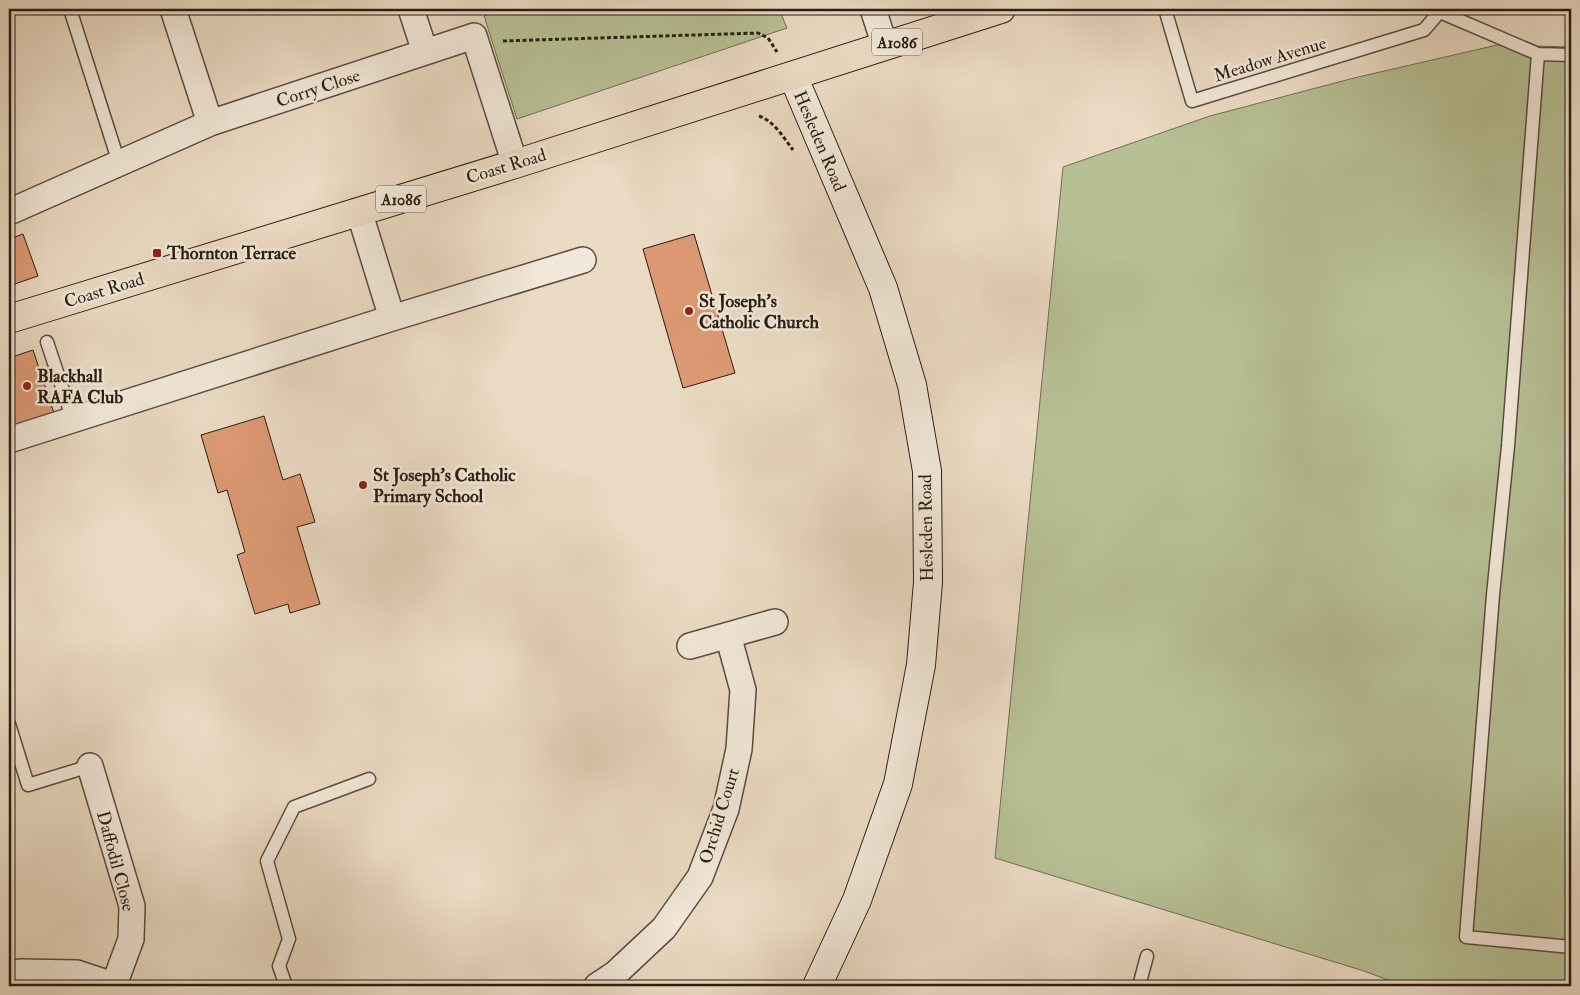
<svg xmlns="http://www.w3.org/2000/svg" width="1580" height="995" viewBox="0 0 1580 995" font-family="'IM FELL Double Pica',serif">
	<style>
		.green { fill: #b7c095; stroke: #706e54 }
		.building { fill: #dc9974; stroke: #291d12 }
		.lines { fill: none; stroke-linecap: round; stroke-linejoin: round }
		.lane-casing { stroke: #5a4c3e; stroke-width: 15 }
		.street-casing { stroke: #5a4c3e; stroke-width: 28 }
		.secondary-casing { stroke: #291d12; stroke-width: 30 }
		.primary-casing { stroke: #291d12; stroke-width: 30 }
		.path { stroke: #291d12; stroke-width: 3; stroke-dasharray: 4 2.5; stroke-linecap: butt }
		.lane { stroke: #f2e8d9; stroke-width: 12 }
		.street { stroke: #f2e8d9; stroke-width: 25 }
		.secondary { stroke: #f2e8d9; stroke-width: 28 }
		.primary { stroke: #ebdbc4; stroke-width: 28 }
		.poi-dot { fill: #8f2418; stroke: #f2e8d9; stroke-width: 2 }
		.labels { text-anchor: middle; stroke-width: 5; stroke-linejoin: round; paint-order: stroke }
		.shield { fill: #f2e8d9; stroke: #655a4e; stroke-width: 1 }
		.shield-label { font-size: 16px; font-weight: bold; fill: #291d12 }
		.street-label { font-size: 18px; fill: #291d12; stroke: #f2e8d9 }
		.poi-label { font-size: 18px; font-weight: bold; fill: #291d12; stroke: #f2e8d9; text-anchor: start }
	</style>
	<rect width="100%" height="100%" fill="#ebdbc4"/>
	<filter id="stains"><feTurbulence type="fractalNoise" baseFrequency=".004" numOctaves="4"/><feColorMatrix values="0 0 0 0 .2 0 0 0 0 .09 0 0 0 0 .02 0 0 0 .5 -.17"/></filter>
	<radialGradient id="worn" r=".72"><stop offset=".6" stop-color="#630" stop-opacity="0"/><stop offset="1" stop-color="#630" stop-opacity=".3"/></radialGradient>
	<!-- green -->
	<path class="green" d="M499,9H779L787,28L517,119L484,16Z
		M1497,45L1571,47V986H1404L1364,971L995,858L1063,167L1210,116L1354,78Z"/>
	<!-- building -->
	<path class="building" d="M23,234L38,276L9,286V239Z
		M694,234L735,373L683,388L643,249Z
		M33,350L54,413L9,429V358Z
		M264,416L283,480L300,474L315,522L297,527L320,604L290,613L288,604L255,614L237,555L245,552L227,490L218,493L201,435Z"/>
	<g class="lines">
		<defs>
			<path id="lane" d="M70,9L119,163
				M1165,9L1192,101L1424,30L1442,9
				M1440,12L1538,54L1571,55
				M1538,54L1508,446L1493,595L1466,937L1571,947
				M47,342L73,420
				M9,724L28,785L90,766
				M286,986L279,966L289,939L267,861L294,807L369,779
				M1139,986L1147,956"/>
			<path id="street" d="M173,9L210,123
				M411,9L425,52
				M873,9L885,46
				M359,211L392,318
				M9,212L210,123L474,36L515,164
				M9,440L392,318L583,260
				M690,646L775,622
				M90,766L132,906L131,939L114,985
				M9,977L20,972L77,973L116,986
				M597,986L615,974L664,928L700,877L726,809L739,749L743,690L728,635"/>
			<path id="secondary" d="M793,76L883,288L912,385L927,471L928,582L921,665L898,784L857,900L817,986"/>
			<path id="primary" d="M9,319L515,164L1001,9"/>
		</defs>
		<!-- lane casing -->
		<use href="#lane" class="lane-casing"/>
		<!-- street casing -->
		<use href="#street" class="street-casing"/>
		<!-- secondary casing -->
		<use href="#secondary" class="secondary-casing"/>
		<!-- primary casing -->
		<use href="#primary" class="primary-casing"/>
		<!-- path -->
		<path class="path" d="M503,41L758,33L768,38L777,52
			M759,116C774,121 784,138 793,150"/>
		<!-- lane -->
		<use href="#lane" class="lane"/>
		<!-- street -->
		<use href="#street" class="street"/>
		<!-- secondary -->
		<use href="#secondary" class="secondary"/>
		<!-- primary -->
		<use href="#primary" class="primary"/>
	</g>
	<!-- markers -->
	<g class="poi-dot">
		<rect x="152" y="248" width="10" height="10" rx="2.5"/>
		<circle cx="689" cy="311" r="5"/>
		<circle cx="27" cy="386" r="5"/>
		<circle cx="363" cy="485" r="5"/>
	</g>
	<g class="labels">
		<!-- shield labels -->
		<g class="shield">
			<rect x="872" y="28.5" width="50" height="27" rx="4"/>
			<rect x="376" y="185.5" width="50" height="27" rx="4"/>
		</g>
		<g class="shield-label">
			<text x="897" y="48">A1086</text>
			<text x="401" y="205">A1086</text>
		</g>
		<!-- street labels -->
		<g class="street-label">
			<text transform="translate(1270 59) rotate(-17)" y="6">Meadow Avenue</text>
			<text transform="translate(318 88) rotate(-18)" y="6">Corry Close</text>
			<text transform="translate(820 141) rotate(67)" y="6">Hesleden Road</text>
			<text transform="translate(506 166) rotate(-17)" y="6">Coast Road</text>
			<text transform="translate(104 290) rotate(-17)" y="6">Coast Road</text>
			<text transform="translate(926 528) rotate(-91)" y="6">Hesleden Road</text>
			<text transform="translate(719 816) rotate(-73)" y="6">Orchid Court</text>
			<text transform="translate(116 861) rotate(75)" y="6">Daffodil Close</text>
		</g>
		<!-- poi labels -->
		<g class="poi-label">
			<text x="167" y="259">Thornton Terrace</text>
			<text x="699" y="307">St Joseph's<tspan x="699" dy="21">Catholic Church</tspan></text>
			<text x="37" y="382">Blackhall<tspan x="37" dy="21">RAFA Club</tspan></text>
			<text x="373" y="481">St Joseph's Catholic<tspan x="373" dy="21">Primary School</tspan></text>
		</g>
	</g>
	<!-- margin -->
	<rect width="1580" height="995" fill="none" stroke="#ebdbc4" stroke-width="30"/>
	<rect x="10" y="10" width="1560" height="975" fill="none" stroke="#291d12" stroke-width="2.5"/>
	<rect x="15" y="15" width="1550" height="965" fill="none" stroke="#291d12"/>
	<rect width="100%" height="100%" filter="url(#stains)"/>
	<rect width="100%" height="100%" fill="url(#worn)"/>
</svg>
